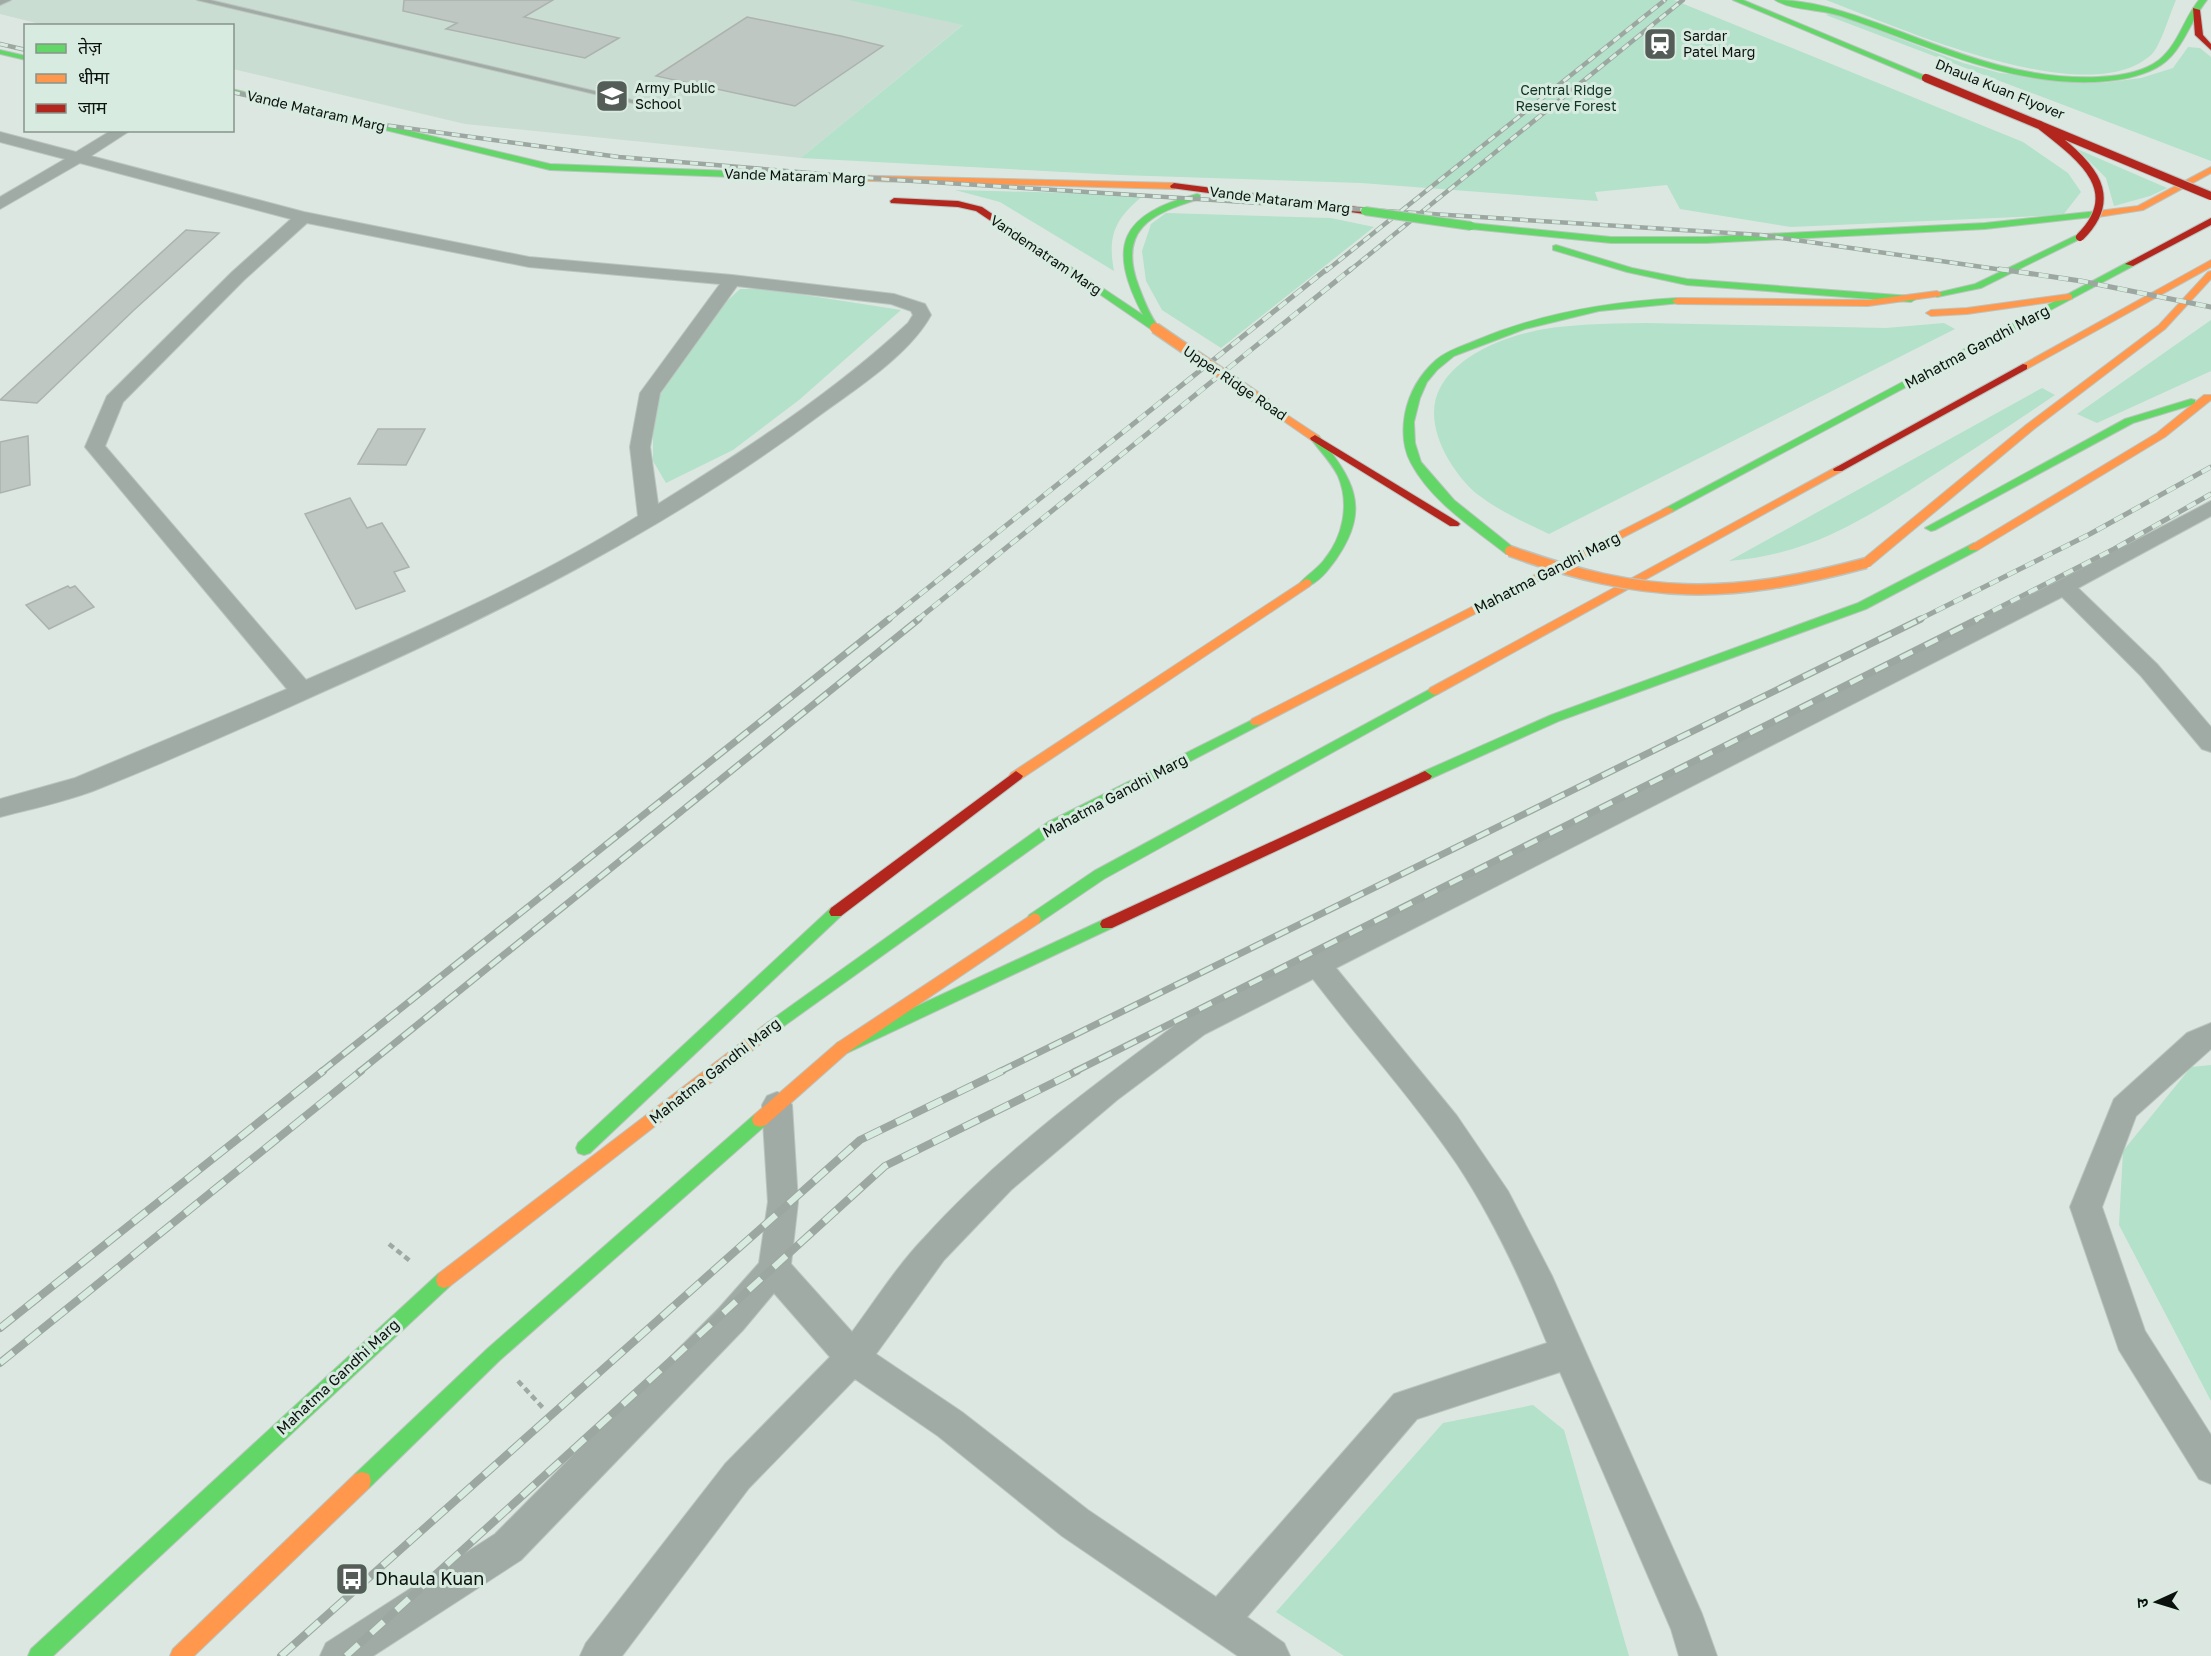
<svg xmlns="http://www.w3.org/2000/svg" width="2211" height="1656" viewBox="0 0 2211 1656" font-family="'Golos Text','Noto Sans Devanagari',sans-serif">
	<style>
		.built { fill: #caddd2 }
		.green { fill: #b4e1ca }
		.building { fill: #bec7c2; stroke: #acb3af; stroke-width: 1.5 }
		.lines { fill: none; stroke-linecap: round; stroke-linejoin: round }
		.lane-casing { stroke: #bbc4bf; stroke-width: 2 }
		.street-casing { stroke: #bbc4bf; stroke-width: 2 }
		.fast-casing { stroke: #bbc4bf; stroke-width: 2 }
		.slow-casing { stroke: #bbc4bf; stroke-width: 2 }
		.jam-casing { stroke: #bbc4bf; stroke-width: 2 }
		.path { stroke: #9fa9a4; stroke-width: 4.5; stroke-dasharray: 6 4; stroke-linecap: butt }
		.lane { fill: #9faba4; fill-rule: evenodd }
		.street { fill: #9faba4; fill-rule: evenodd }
		.fast { fill: #63d668; fill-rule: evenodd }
		.slow { fill: #ff974d; fill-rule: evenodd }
		.jam { fill: #b3261e; fill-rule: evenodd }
		.rail-far3-casing { stroke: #9da7a1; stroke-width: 4.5 }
		.rail-far2-casing { stroke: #9da7a1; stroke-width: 5 }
		.rail-far1-casing { stroke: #9da7a1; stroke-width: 7 }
		.rail-casing { stroke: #9da7a1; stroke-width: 8 }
		.rail-far3 { stroke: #d8ebe0; stroke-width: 3; stroke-dasharray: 8; stroke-linecap: butt }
		.rail-far2 { stroke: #d8ebe0; stroke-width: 4; stroke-dasharray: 10; stroke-linecap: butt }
		.rail-far1 { stroke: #d8ebe0; stroke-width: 4.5; stroke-dasharray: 14; stroke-linecap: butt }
		.rail { stroke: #d8ebe0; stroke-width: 6; stroke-dasharray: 17; stroke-linecap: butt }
		.fast-bridge-casing { stroke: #bbc4bf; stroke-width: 10; stroke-linecap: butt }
		.slow-bridge-casing { stroke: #bbc4bf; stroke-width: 13; stroke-linecap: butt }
		.jam-bridge-casing { stroke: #bbc4bf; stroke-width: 10; stroke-linecap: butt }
		.fast-bridge { stroke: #63d668; stroke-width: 8 }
		.slow-bridge { stroke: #ff974d; stroke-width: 10 }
		.jam-bridge { stroke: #b3261e; stroke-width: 8 }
		.labels { text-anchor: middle; stroke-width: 6; stroke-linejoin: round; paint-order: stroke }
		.far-poi-label { font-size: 14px; fill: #0b120e; stroke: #d8ebe0; text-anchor: start }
		.far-street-label { font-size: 14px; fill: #0b120e; stroke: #d8ebe0 }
		.far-park-label { font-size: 14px; fill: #103524; stroke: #d8ebe0 }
		.street-label { font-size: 15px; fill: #0b120e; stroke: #d8ebe0 }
		.near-poi-label { font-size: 18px; fill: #0b120e; stroke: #d8ebe0; text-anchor: start }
	</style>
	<rect width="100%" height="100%" fill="#dce7e1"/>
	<!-- built -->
	<path class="built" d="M0,0H993L801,158L465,124L233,69L232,26H48L0,14Z"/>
	<!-- green -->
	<path class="green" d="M849,0H1674L2023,142L2068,173L2081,192L2063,215L1791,227L1680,209L1667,185L1595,192L1598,201L1361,183L1120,175L801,158L963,25Z
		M1826,0H2176C2170,13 2161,45 2152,54C2089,114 1896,26 1826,0Z
		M1833,13L1963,63L2000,73L2103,83L2141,78L2173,68L2188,47L2200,48L2211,57V161L1826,15Z
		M2077,149L2167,188L2150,196L2114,206L2106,178Z
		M955,190L1144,195C1116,218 1107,234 1114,271L1000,202Z
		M1166,213L1331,218L1374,227L1221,348L1162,310L1146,281L1142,251L1151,224Z
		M740,289H766L901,310L799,400L733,450L666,483L653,461V430L656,396L714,313Z
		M2211,320V371L2097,423L2077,414Z
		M1646,323L1886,328L1944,323L1955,329L1549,534C1524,522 1499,511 1477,494C1451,472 1421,423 1440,388C1451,367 1474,352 1496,343C1541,323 1597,324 1646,323Z
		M2042,388L2055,395C2011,425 1966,454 1921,483C1856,524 1808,554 1729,561Z
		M2211,1065V1401L2119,1225L2123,1151L2191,1067Z
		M1533,1405L1564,1430L1629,1656H1344L1276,1612L1443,1423Z"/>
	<!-- building -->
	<path class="building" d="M404,0H553L524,17L619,38L585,58L446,29L457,23L403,11Z
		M747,17L841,36L883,46L795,106L656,76Z
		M186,230L219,233L134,310L37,403L0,400Z
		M378,429H425L406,465L358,464Z
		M28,436L30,485L0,493V442Z
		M350,498L367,528L382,523L409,567L394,572L405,591L356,609L305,514Z
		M68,586L70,588L75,586L94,607L49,629L26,605Z"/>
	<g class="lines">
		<defs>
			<path id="lane" d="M0,0H11L0,5Z
				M197,0H210L649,104L645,106Z"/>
			<path id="street" d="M112,130H131L91,156L304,212L529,257L732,275L894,294L925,304L931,315C909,355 857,388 820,415C666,530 494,616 320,693C245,727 169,761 93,791C63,802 31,809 0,817V799L75,778L287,689L85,447L107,396L232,272L291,219L80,163L0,209V197L65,159L0,142V132L76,152ZM307,223L529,267L720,284L640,393L630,447L638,516C536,580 417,632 306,680L105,446L123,402L244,280ZM737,286L891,304L911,311L913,315L908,323C832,394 746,449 658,504L650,447L660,393Z
				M2211,501V516L2078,588L2157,664L2211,727V752L2202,749L2141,676L2062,597L1336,968L1457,1116L1508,1191L1552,1276L1702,1614L1717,1656H1679L1671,1629L1560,1372L1417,1419L1247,1617L1284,1643L1290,1656H1238L1062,1536L938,1436L855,1379L749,1488L622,1656H580L586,1643L725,1464L830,1357L774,1293L743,1330L521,1560L373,1656H320L326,1643L495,1534L719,1308L759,1263L768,1202L762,1105L767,1096L777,1092L787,1096L792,1105L798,1202L791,1264L852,1332C875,1301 897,1266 924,1238C1001,1153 1093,1085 1185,1018L2056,582ZM1313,979C1360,1041 1413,1099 1457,1164C1494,1220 1522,1281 1547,1343L1394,1394L1216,1597L1088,1510L962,1412L876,1354L944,1260L1011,1190L1117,1100L1205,1034Z
				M2211,1023V1049L2136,1116L2102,1207L2145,1331L2211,1435V1484L2199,1479L2119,1350L2070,1207L2114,1099L2187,1033Z"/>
			<path id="fast" d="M1733,0H1743L1930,78L1923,80Z
				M1775,0C1818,0 1860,17 1899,31C1964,56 2027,80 2098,77C2118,76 2142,73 2159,60C2178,45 2184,18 2199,0H2207C2189,22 2182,55 2156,68C2137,78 2115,81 2094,82C2005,85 1924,44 1841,16C1821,9 1793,11 1775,0Z
				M0,50L26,56V60L0,54Z
				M232,89L550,164L758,172L762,175L758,178L550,170L232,93Z
				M1197,194L1200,195V199C1151,213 1117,230 1139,287C1144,300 1151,319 1160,328L1158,330H1152L1054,263L1062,261L1143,315C1106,245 1121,214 1197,194Z
				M2098,211L2102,214L2101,216L1985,229L1706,243H1611L1471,229L1467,226L1471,223L1611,237H1706L1985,223Z
				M2077,235L2084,237L1981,288L1937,297L1932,294L1975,284Z
				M1556,245L1632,268L1687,279L1911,296L1916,299L1911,302L1687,285L1627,272L1553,250V246Z
				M2130,261L2133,262V266L1672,512H1664L1662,510Z
				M1677,298L1682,301L1680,303L1599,311L1525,329L1454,356L1437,370L1427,382L1420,398L1414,422L1415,443L1421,462L1454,500L1514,548V554H1506C1473,528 1431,501 1411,463C1403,448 1402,431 1405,414C1409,393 1420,374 1436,360C1448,350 1463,346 1477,340C1541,313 1608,302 1677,298Z
				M2191,399L2195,400V404L2133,423L1935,530L1931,531L1925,528L2125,419Z
				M1315,435L1319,436C1352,479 1372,506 1337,558C1329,569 1319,583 1306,587L1300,583C1307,575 1317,569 1324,560C1343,537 1350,504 1338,476C1331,462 1319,450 1310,438Z
				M1974,543L1980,547L1978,550L1866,609L1559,721L1430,779H1420L1418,776L1420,773L1551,715L1858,603Z
				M1434,687L1440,691L1438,694L1104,879L1039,923H1029L1027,919L1029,915L1094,871Z
				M1256,718L1260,719L1262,722L1260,725L1058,830L777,1031L772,1033L767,1031L764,1027L767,1023L1048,822Z
				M836,906L841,908L843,912L841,916L590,1153L584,1155L578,1153L576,1148L578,1143L831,908Z
				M1107,918L1112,920L1114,924L1112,928L847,1053L842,1054L837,1053L834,1048L837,1043Z
				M760,1113L766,1115L768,1120L766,1125L499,1361L369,1488L362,1490L355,1488L353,1481L355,1474L487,1349L754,1115Z
				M444,1272L450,1274L452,1280L450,1286L53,1656H28L31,1649L438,1274Z"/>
			<path id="slow" d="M2211,167V173L2143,210L2098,217L2094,214L2098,211L2138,206Z
				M755,173L1174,183L1178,186L1174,189L758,178L755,177Z
				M2211,260V267L2027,369H2019L2018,367Z
				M2211,271V279L2165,329L2034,429L1870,566H1862V560L2026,425L2159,325L2208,272Z
				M1937,291L1942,294L1940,296L1868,306L1677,304L1672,301L1677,298L1868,300Z
				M2069,294L2072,295V299L1967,314L1931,316L1926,313L1931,310L1967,308Z
				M2204,395H2211V400L2165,437L1978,550H1970L1968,547L2157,433Z
				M1266,401L1319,436V440H1311L1262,406V402Z
				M1838,466L1842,467V471L1438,694L1434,695L1428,691L1430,688Z
				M1668,507L1674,510L1672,512L1260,725H1252L1250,722L1252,719Z
				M1306,579L1310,580L1312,583L1310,586L1021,779H1011L1009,776L1011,773Z
				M1034,913L1039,915L1041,919L1039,923L847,1053L766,1125L760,1127L754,1125L752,1120L754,1115L837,1043Z
				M772,1021L777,1023L780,1027L777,1031L450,1286L444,1288L438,1286L436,1280L438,1274L767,1023Z
				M362,1472L369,1474L371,1481L369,1488L194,1656H170L173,1649L355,1474Z"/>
			<path id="jam" d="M2193,8L2200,10L2203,35L2211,44V50L2195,35Z
				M1174,183L1365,208L1369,211L1365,214L1171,188L1170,186Z
				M894,198L958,201L982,207L1064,263L1056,265L976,211L958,207L891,203L890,201Z
				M2211,218V225L2133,266L2125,264Z
				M2023,364L2027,365V369L1842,471H1834L1833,469Z
				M1315,435L1458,522L1460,524L1458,526H1450L1311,440L1310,438Z
				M1016,771L1023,776L1021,779L841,916H831L829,912L831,908Z
				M1425,771L1432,776L1430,779L1112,928H1102L1100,924L1102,920Z"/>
		</defs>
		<!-- lane casing -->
		<use href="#lane" class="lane-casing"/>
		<!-- street casing -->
		<use href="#street" class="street-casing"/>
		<!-- fast casing -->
		<use href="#fast" class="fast-casing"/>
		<!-- slow casing -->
		<use href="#slow" class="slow-casing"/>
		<!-- jam casing -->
		<use href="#jam" class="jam-casing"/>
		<!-- path -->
		<path class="path" d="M389,1244L410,1261
			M518,1381L544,1409"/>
		<!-- lane -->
		<use href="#lane" class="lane"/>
		<!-- street -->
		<use href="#street" class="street"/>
		<!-- fast -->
		<use href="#fast" class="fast"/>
		<!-- slow -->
		<use href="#slow" class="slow"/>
		<!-- jam -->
		<use href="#jam" class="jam"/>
		<defs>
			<path id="rail-far3" d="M0,44L26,50
				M232,92L369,123L619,157L883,179L1761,235L2010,271
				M1326,271L1665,0
				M1349,271L1683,0"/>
			<path id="rail-far2" d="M1999,269L2081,281L2211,307
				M888,620L1327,269
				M917,620L1351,269
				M1918,620L2090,534L2211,467
				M1975,620L2114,549L2211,494"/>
			<path id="rail-far1" d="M321,1072L889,619
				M359,1072L919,619
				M999,1072L1921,619
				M1074,1072L1978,619"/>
			<path id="rail" d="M0,1328L323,1071
				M0,1363L361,1071
				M281,1656L860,1140L1002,1071
				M346,1656L885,1166L1077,1071"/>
		</defs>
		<!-- rail-far3 casing -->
		<use href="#rail-far3" class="rail-far3-casing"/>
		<!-- rail-far2 casing -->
		<use href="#rail-far2" class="rail-far2-casing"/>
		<!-- rail-far1 casing -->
		<use href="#rail-far1" class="rail-far1-casing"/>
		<!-- rail casing -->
		<use href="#rail" class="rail-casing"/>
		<!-- rail-far3 -->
		<use href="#rail-far3" class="rail-far3"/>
		<!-- rail-far2 -->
		<use href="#rail-far2" class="rail-far2"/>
		<!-- rail-far1 -->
		<use href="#rail-far1" class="rail-far1"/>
		<!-- rail -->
		<use href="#rail" class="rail"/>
		<defs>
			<path id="fast-bridge" d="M1365,211L1471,226"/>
			<path id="slow-bridge" d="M1155,328L1266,404
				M1510,551C1644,600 1729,600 1866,563"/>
			<path id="jam-bridge" d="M1926,78L2211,196
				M2040,125C2078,155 2128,190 2080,237"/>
		</defs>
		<!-- fast-bridge casing -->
		<use href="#fast-bridge" class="fast-bridge-casing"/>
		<!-- slow-bridge casing -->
		<use href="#slow-bridge" class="slow-bridge-casing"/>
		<!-- jam-bridge casing -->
		<use href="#jam-bridge" class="jam-bridge-casing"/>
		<!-- fast-bridge -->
		<use href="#fast-bridge" class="fast-bridge"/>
		<!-- slow-bridge -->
		<use href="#slow-bridge" class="slow-bridge"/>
		<!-- jam-bridge -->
		<use href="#jam-bridge" class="jam-bridge"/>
	</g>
	<!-- icons -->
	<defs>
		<symbol id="station-square" viewBox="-11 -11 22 22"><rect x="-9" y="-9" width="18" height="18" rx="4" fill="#545d58" stroke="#d8ebe0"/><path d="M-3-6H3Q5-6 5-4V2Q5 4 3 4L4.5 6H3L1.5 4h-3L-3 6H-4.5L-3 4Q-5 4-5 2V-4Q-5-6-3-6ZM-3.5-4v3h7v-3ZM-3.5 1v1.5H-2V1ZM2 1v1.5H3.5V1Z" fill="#fff"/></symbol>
		<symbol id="school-square" viewBox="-11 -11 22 22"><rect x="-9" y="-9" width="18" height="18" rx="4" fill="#545d58" stroke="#d8ebe0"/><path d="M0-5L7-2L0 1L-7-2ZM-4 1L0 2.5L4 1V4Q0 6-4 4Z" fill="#fff"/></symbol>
		<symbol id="bus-square" viewBox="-11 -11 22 22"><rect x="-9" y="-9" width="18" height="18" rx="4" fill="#545d58" stroke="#d8ebe0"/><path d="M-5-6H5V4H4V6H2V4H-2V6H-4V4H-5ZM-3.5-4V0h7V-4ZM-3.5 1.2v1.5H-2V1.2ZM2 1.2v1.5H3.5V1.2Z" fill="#fff"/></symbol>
	</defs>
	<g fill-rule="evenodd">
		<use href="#station-square" x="1641" y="25" width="38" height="38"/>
		<use href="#school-square" x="593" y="77" width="38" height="38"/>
		<use href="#bus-square" x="333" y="1560" width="38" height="38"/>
	</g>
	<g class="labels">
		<!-- far-poi labels -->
		<g class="far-poi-label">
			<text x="1683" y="41">Sardar<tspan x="1683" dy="16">Patel Marg</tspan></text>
			<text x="635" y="93">Army Public<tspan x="635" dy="16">School</tspan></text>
		</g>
		<!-- far-street labels -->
		<g class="far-street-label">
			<text transform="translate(2000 89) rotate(22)" y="5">Dhaula Kuan Flyover</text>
			<text transform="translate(316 111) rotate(13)" y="5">Vande Mataram Marg</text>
			<text transform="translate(795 176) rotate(2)" y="5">Vande Mataram Marg</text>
			<text transform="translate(1280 200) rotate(7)" y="5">Vande Mataram Marg</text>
			<text transform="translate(1046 255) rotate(34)" y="5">Vandematram Marg</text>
			<text transform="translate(1235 383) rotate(34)" y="5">Upper Ridge Road</text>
		</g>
		<!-- far-park labels -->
		<g class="far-park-label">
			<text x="1566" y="95">Central Ridge<tspan x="1566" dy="16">Reserve Forest</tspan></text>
		</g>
		<!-- street labels -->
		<g class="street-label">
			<text transform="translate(1977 347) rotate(-28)" y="5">Mahatma Gandhi Marg</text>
			<text transform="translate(1547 573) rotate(-27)" y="5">Mahatma Gandhi Marg</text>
			<text transform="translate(1115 796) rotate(-28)" y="5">Mahatma Gandhi Marg</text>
			<text transform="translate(715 1071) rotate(-38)" y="5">Mahatma Gandhi Marg</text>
			<text transform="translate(338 1377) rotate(-43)" y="5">Mahatma Gandhi Marg</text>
		</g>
		<!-- near-poi labels -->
		<g class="near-poi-label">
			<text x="375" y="1585">Dhaula Kuan</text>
		</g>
	</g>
	<!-- legend -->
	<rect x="24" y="24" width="210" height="108" fill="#d8ebe0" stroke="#86948c" stroke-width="1.5"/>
	<rect x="36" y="44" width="30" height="9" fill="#63d668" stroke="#86948c" stroke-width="1.5"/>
	<text x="78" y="54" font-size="18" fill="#0b120e">तेज़</text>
	<rect x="36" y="74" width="30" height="9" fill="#ff974d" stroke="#86948c" stroke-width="1.5"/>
	<text x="78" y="84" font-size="18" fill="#0b120e">धीमा</text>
	<rect x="36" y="104" width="30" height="9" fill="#b3261e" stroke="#86948c" stroke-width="1.5"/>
	<text x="78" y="114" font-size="18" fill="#0b120e">जाम</text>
	<!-- north arrow -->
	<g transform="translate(2157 1602) rotate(266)" stroke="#d8ebe0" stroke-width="4.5" paint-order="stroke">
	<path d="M0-4.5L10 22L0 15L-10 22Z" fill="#0b120e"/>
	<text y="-9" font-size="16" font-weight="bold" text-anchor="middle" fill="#0b120e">उ</text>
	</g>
</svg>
